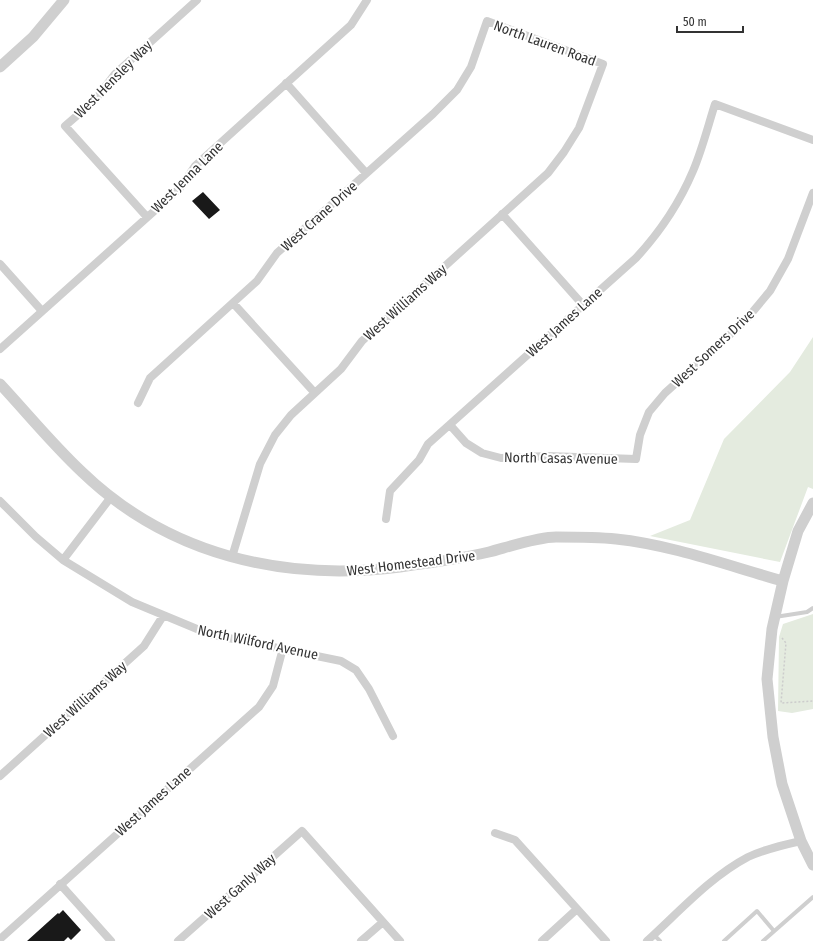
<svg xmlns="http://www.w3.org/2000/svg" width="813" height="941" viewBox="0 0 813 941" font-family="'Fira Sans Condensed',sans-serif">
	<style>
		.green { fill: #e4ebdf }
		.building { fill: #191919 }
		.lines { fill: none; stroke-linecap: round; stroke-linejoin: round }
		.path { stroke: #ccc; stroke-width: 1.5; stroke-dasharray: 2 2; stroke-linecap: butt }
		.service { stroke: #cfcfcf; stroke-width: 4 }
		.minor { stroke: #cfcfcf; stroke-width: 8 }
		.tertiary { stroke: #cfcfcf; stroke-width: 11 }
		.labels { text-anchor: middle; stroke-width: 4; stroke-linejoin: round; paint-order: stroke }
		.street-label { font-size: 14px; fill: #323232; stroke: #fff }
	</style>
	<rect width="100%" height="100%" fill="#fff"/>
	<!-- green -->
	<path class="green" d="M813,337V489L808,487L780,562L650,536L690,520L724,439L790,372Z
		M813,614V709L792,713L778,711L779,637L783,624Z"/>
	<!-- building -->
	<path class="building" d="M203,192L220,210L209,219L192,201Z
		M63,910L81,930L71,940L68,937L64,941H27L58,913L59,914Z"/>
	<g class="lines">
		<!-- path -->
		<path class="path" d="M782,638L786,643L781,703L813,701"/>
		<!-- service -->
		<path class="service" d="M775,617L807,612L813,608
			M654,935L660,941
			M724,941L757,911L774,931
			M763,941L813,897"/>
		<!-- minor -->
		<path class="minor" d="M286,83L366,173
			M502,214L583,305
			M147,217L65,126L95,100L115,74L197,0
			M0,264L42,311
			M233,303L314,392
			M0,349L180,188L195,166L351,25L367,0
			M138,403L150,378L257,281L277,253L433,114L457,90L471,67L487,21L603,64L579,128L564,152L548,173L362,341L341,369L291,415L275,435L260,464L232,557
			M450,425L466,443L482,453L501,458L547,456L636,459L640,435L649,412L665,393L745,321L770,291L788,259L813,193
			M0,501L36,537L63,560L132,602L209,634L341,661L356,670L369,689L393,736
			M386,519L390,491L419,460L428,444L636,258C660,232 679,204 693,171C702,150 708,126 715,104L813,140
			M63,560L111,497
			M0,776L144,646L163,616
			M495,833L515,840L606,941
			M60,884L111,941
			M0,939L259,707L273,686L283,648
			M178,941L302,831L400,941
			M361,941L383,922
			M542,941L577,909
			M647,941C679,912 710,877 748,857C765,849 783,845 801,841"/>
		<!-- tertiary -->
		<path class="tertiary" d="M0,67L33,37L64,0
			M0,384C27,413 53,445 82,472C168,555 284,582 400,567C430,563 460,559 489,552C508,547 538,537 556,537C576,537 597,537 616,539C673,545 729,566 783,581
			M813,503L798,531L783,581L772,629L767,679L773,737L782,784L801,841L813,865"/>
	</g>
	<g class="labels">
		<!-- street labels -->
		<g class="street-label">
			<text transform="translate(545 43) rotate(20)" y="5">North Lauren Road</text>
			<text transform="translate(113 79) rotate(-45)" y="5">West Hensley Way</text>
			<text transform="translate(187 177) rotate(-45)" y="5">West Jenna Lane</text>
			<text transform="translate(319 216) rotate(-42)" y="5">West Crane Drive</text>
			<text transform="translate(405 302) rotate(-42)" y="5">West Williams Way</text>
			<text transform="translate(564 322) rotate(-42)" y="5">West James Lane</text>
			<text transform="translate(713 348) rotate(-43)" y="5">West Somers Drive</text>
			<text transform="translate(561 458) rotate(1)" y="5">North Casas Avenue</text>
			<text transform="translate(411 563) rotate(-7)" y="5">West Homestead Drive</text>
			<text transform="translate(258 642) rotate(12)" y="5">North Wilford Avenue</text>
			<text transform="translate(85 699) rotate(-42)" y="5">West Williams Way</text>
			<text transform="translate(153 801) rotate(-42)" y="5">West James Lane</text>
			<text transform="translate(240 886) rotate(-42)" y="5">West Ganly Way</text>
		</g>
	</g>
	<!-- scale -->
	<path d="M677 26v6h66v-6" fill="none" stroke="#323232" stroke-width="2"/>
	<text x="683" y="26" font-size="12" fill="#323232" stroke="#ffffff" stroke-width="3" paint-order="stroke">50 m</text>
</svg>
